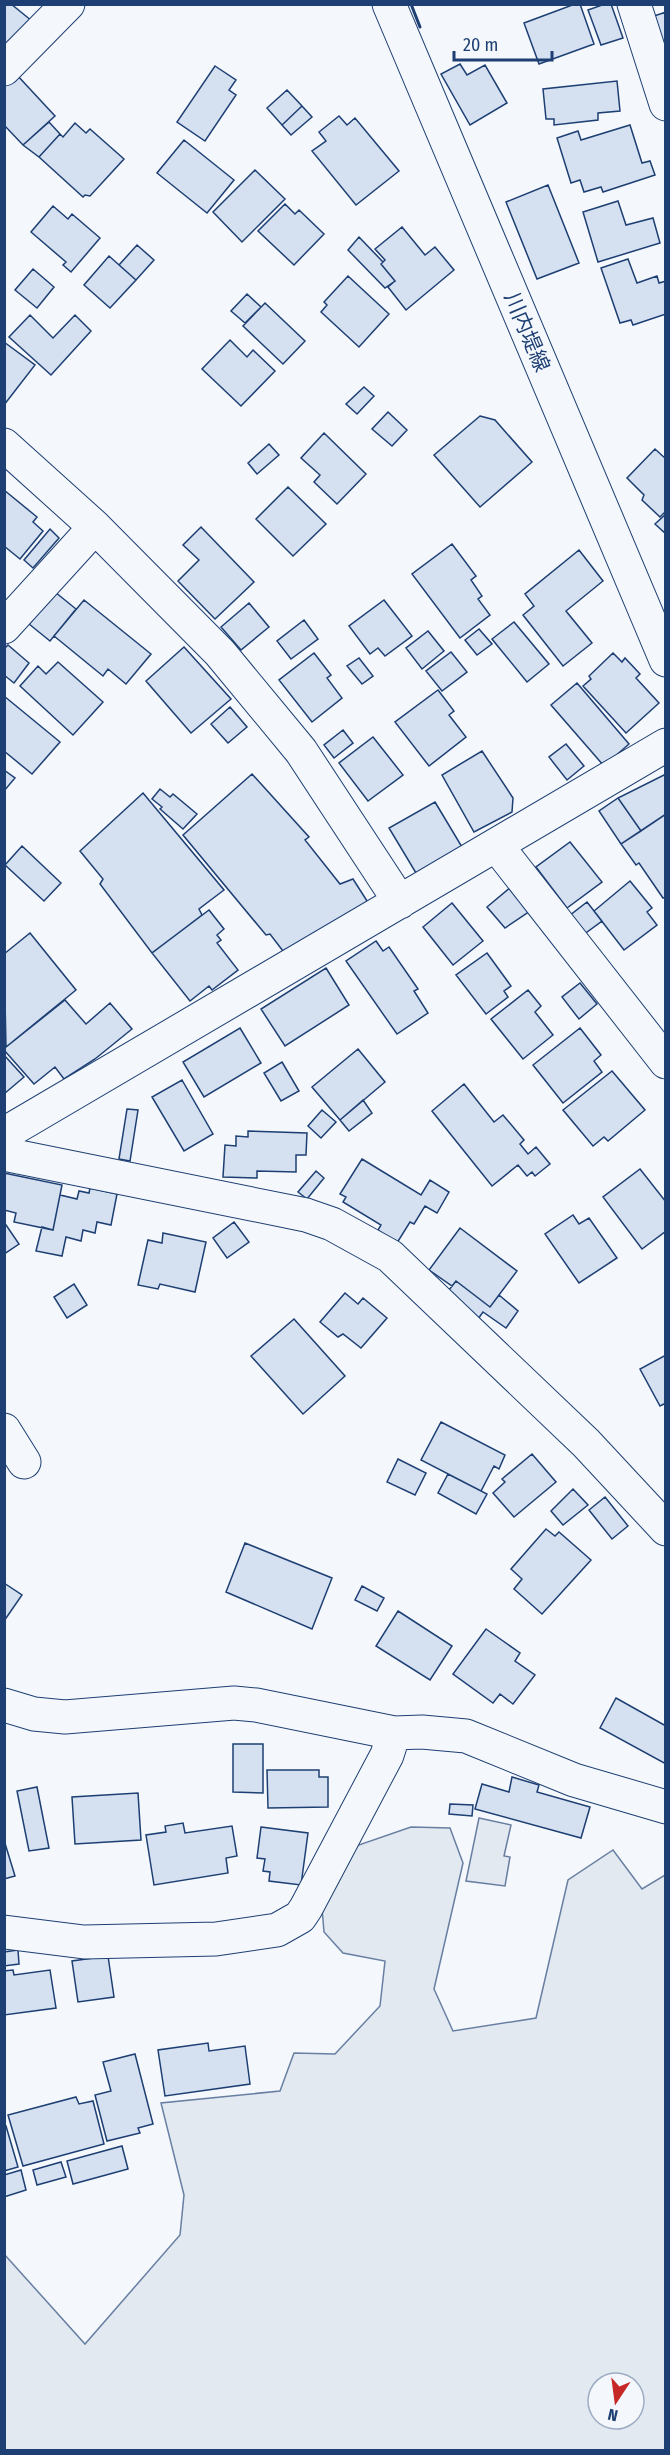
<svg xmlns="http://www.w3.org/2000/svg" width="670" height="2455" viewBox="0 0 670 2455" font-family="'Fira Sans Condensed','Noto Sans JP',sans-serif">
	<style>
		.green { fill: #e3e9f0; stroke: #687fa3; stroke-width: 1.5; fill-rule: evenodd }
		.building { fill: #d5e0f0; stroke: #1d3f73; stroke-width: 1.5 }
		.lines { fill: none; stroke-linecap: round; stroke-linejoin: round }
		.minor-casing { stroke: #1d3f73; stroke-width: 35 }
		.major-casing { stroke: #1d3f73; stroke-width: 35 }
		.minor { stroke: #f4f7fb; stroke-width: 33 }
		.major { stroke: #f4f7fb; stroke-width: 33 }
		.wall { stroke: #1d3f73; stroke-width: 3 }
		.labels { text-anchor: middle; stroke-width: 4.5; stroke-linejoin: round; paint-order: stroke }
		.street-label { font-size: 21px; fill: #1d3f73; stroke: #f4f7fb }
	</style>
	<rect width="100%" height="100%" fill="#f4f7fb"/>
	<!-- green -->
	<path class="green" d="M479,1818L511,1825L504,1856L510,1857L505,1886L466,1881Z
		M411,1827L450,1828L463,1863L434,1989L453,2031L536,2018L568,1880L613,1850L642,1889L665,1875V2450H5L4,2254L85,2344L180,2235L184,2195L161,2103L280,2091L294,2053L335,2054L380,2006L385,1961L343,1953L324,1932L321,1896L350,1848ZM598,2383H634V2419H598Z"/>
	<!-- building -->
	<path class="building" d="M4,4H11L32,21L4,54Z
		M575,4H580L594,44L539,64L524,23Z
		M605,4H611L623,38L601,45L588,10Z
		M666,12V40L662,41L654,16Z
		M460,64L467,75L485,65L507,103L470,125L441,74Z
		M215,66L236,80L229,90L236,95L205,141L177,122Z
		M16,74L55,116L23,145L4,125V84Z
		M617,81L620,111L598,113V120L554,125V119H546L543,89Z
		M287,90L302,106L282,125L267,108Z
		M302,106L312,117L291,135L282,125Z
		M339,116L347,125L355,118L399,171L356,205L312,151L326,141L319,132Z
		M49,122L60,134L39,157L23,145Z
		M75,123L86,133L90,129L124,159L90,196L85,195L83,197L39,157L60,134L63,137Z
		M630,125L642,163L650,161L655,175L603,192L601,187L584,192L580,180L571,183L557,138L578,131L581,140Z
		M184,140L234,180L207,213L157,173Z
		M255,170L285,199L242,242L213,212Z
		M548,185L579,263L537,279L506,202Z
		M618,201L626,225L653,218L660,243L598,262L583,212Z
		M285,204L295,214L299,210L324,234L294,265L258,231Z
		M53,206L68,219L72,214L100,238L71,272L63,265L66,262L31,232Z
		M402,227L425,255L435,247L454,270L406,310L388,287L395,281L381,264L385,260L375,249Z
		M359,237L383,262L381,264L395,281L385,288L348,250Z
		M137,245L154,260L136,280L119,265Z
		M109,256L136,280L110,308L84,285Z
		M628,259L637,283L657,276L659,283L666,281V314L633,325L631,320L620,323L601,268Z
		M33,269L54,287L37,308L15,290Z
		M348,276L389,314L359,347L321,312L327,305L324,302Z
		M247,294L261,307L245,323L231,311Z
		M265,303L305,341L283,364L243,326Z
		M30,315L53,338L75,315L91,331L51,375L9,337Z
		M230,340L247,357L253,350L275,371L241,406L202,369Z
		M4,342L35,365L4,405Z
		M364,387L374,396L357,414L346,404Z
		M388,412L407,430L392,446L372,429Z
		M480,416L495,420L532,462L480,507L434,455Z
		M324,433L366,474L337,504L314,482L320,475L301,458Z
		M269,444L279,455L257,474L248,463Z
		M655,449L666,459V511L660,517L642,500L644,495L627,478Z
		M288,487L326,524L293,556L256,519Z
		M4,490L37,517L33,522L43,531L20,559L4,546Z
		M666,514V534L655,524Z
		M201,527L254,582L215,619L178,581L199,560L183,545Z
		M50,529L59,538L33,568L24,560Z
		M452,544L476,576L471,580L482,596L478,599L490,615L460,638L412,574Z
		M579,550L603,581L566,611L592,643L563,666L523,615L534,606L525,594Z
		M55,592L76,609L50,641L29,624Z
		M84,600L151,654L126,684L108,669L103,676L54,636Z
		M384,600L412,636L385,656L378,648L370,654L349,626Z
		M249,603L269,627L241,650L221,627Z
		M304,620L318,639L291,659L277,641Z
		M514,622L549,664L527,682L492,639Z
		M479,629L492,644L477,655L465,640Z
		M428,631L444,651L422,669L406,648Z
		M8,645L29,663L14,683L4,675V649Z
		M184,647L231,699L191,733L146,681Z
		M451,652L467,672L442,691L426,671Z
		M314,653L331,675L327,678L342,698L312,722L279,680Z
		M613,653L622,662L625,658L640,674L636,678L659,703L626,733L583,686L591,679L589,676Z
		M359,658L373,676L362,684L347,666Z
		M58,662L103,702L73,735L20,686L38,666L46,674Z
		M577,683L629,744L604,766L551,705Z
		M438,690L454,711L449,715L466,737L429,766L395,722Z
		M4,696L60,742L32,774L4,751Z
		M230,707L247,727L228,743L211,724Z
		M343,730L353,743L334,758L324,745Z
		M373,737L403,775L368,801L339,763Z
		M566,744L584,766L567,780L549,757Z
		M482,751L513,798L512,812L474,832L442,775Z
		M4,770L15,778L4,791Z
		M252,774L309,837L305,840L340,884L353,879L369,904L283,951L270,934L266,935L183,835Z
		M666,774V814L641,831L618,798Z
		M160,789L170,797L173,794L197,814L183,829L160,809L162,807L152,799Z
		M143,793L224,890L199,909L202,915L152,953L100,884L103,879L80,851Z
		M618,798L641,831L621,844L599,811Z
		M435,802L462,847L416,873L389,828Z
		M666,814V897L663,898L639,863L636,865L621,844Z
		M570,842L602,882L567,908L536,867Z
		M22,846L61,883L44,901L5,865Z
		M630,881L652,908L647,912L657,925L624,950L594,911Z
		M511,887L530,911L505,928L487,907Z
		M587,902L602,921L583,935L569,916Z
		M452,903L483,941L453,965L423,927Z
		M209,910L224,929L217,935L221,940L217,943L238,970L212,990L209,986L190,1001L152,953Z
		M30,933L76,990L6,1047L4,954Z
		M376,941L383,951L389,947L418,989L414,991L428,1013L397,1034L346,961Z
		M487,953L511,986L504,991L508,997L486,1014L456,975Z
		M326,968L349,1005L285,1046L261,1009Z
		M580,983L597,1004L579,1019L562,997Z
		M528,990L541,1006L535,1012L553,1035L523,1059L491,1019Z
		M65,1000L86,1024L110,1003L132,1029L95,1059L64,1079L55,1067L34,1084L4,1050V1045L6,1047Z
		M240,1028L261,1063L204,1097L183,1062Z
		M580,1028L601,1055L594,1061L602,1072L563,1103L533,1065Z
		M358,1049L385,1082L340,1120L312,1087Z
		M4,1055L24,1077L4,1094Z
		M282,1062L299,1091L281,1101L264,1073Z
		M612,1071L645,1110L608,1141L604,1137L593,1146L563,1110Z
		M182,1080L213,1134L184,1151L152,1097Z
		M464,1084L494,1122L503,1115L524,1140L520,1144L528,1154L536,1147L550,1164L535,1176L532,1172L527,1176L518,1165L492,1186L432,1111Z
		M363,1100L372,1113L349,1131L340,1120Z
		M127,1109L138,1110L130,1161L119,1159Z
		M322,1110L336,1122L321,1138L308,1126Z
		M248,1131L307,1133L306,1155H296V1172L257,1171V1178L223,1177L225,1145L236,1146V1136L248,1137Z
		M362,1159L421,1195L430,1180L449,1192L437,1213L425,1206L414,1224L410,1222L397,1243L378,1230L381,1225L343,1202L346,1197L340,1194Z
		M640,1169L666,1202V1231L642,1249L603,1197Z
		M316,1171L324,1178L307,1199L298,1192Z
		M4,1173L62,1185L53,1230L14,1222L16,1213L4,1210Z
		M90,1188L117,1194L111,1225L97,1222L95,1233L83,1230L81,1241L66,1237L62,1256L36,1251L42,1227L53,1230L60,1195L77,1199L79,1191L89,1193Z
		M573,1215L579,1224L589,1218L617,1258L579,1283L545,1234Z
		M4,1222L19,1244L4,1254Z
		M234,1222L249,1242L227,1258L213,1238Z
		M460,1228L517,1271L490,1307L456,1281L452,1286L429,1270Z
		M163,1233L206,1242L195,1292L160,1284L158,1289L138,1285L148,1240L162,1243Z
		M456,1281L490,1307L499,1295L518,1311L506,1328L483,1312L478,1319L449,1290Z
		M74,1284L87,1305L67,1318L54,1297Z
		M345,1293L358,1304L363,1298L387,1318L361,1348L343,1334L338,1337L320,1322Z
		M294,1319L345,1376L303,1414L251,1356Z
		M666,1355V1403L660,1406L640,1369Z
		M441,1422L505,1455L499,1469L494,1466L481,1491L421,1460Z
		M532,1454L556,1482L514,1517L493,1493L505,1482L502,1479Z
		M398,1459L426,1473L415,1495L387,1482Z
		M448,1474L487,1494L476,1514L438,1493Z
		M573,1489L588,1505L563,1525L551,1511Z
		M605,1497L628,1526L612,1539L589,1510Z
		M546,1529L555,1536L559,1532L591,1560L542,1614L514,1589L522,1579L511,1569Z
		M245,1543L332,1578L312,1629L226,1592Z
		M4,1583L22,1595L4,1621Z
		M362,1586L384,1598L377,1611L355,1600Z
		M398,1611L452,1646L430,1680L376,1646Z
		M486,1629L520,1653L515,1661L535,1675L513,1704L500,1694L493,1703L453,1674Z
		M616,1698L666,1726V1764L600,1728Z
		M233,1744H263V1793L233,1792Z
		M267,1770H319V1777H328V1807L268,1808Z
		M512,1777L539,1785L537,1792L590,1807L581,1838L475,1809L482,1784L509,1792Z
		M37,1787L49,1848L29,1851L17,1791Z
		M138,1793L141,1840L75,1844L72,1797Z
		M450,1804L473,1805L472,1816L449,1814Z
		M183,1823L185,1833L232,1826L237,1856L226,1858L228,1873L154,1885L146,1835L166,1832L165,1826Z
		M261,1827L308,1833L301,1885L269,1881L270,1872L263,1871L265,1859L257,1858Z
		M4,1840L15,1876L4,1879Z
		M18,1950L19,1964L4,1966V1952Z
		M108,1956L114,1997L78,2002L72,1961Z
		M13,1970L14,1975L50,1970L56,2008L4,2015V1971Z
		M208,2043L209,2051L245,2046L250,2084L165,2096L158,2050Z
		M135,2054L153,2124L138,2128L140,2133L107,2141L95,2095L111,2091L103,2062Z
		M76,2097L79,2104L93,2101L104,2144L23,2166L8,2115Z
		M6,2126L18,2167L4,2171V2127Z
		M122,2146L128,2169L73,2184L67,2161Z
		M61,2162L66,2177L37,2185L33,2170Z
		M21,2170L26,2190L4,2197V2175Z"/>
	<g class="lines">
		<defs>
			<path id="minor" d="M634,4L666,104
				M4,69L68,4
				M4,445L95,527L220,653L301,751L400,902
				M4,627L95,527
				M497,846L666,1062
				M4,1134L666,745
				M4,1154L306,1215L332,1224L390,1256L586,1443L666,1529
				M4,1430L24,1462
				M4,1705L34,1714L65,1717L234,1703L256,1705L394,1733L422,1732L466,1736L574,1780L666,1807
				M4,1932L84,1942L216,1939L277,1930L300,1917L306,1908L387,1755L394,1733"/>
			<path id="major" d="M389,4L666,660"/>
		</defs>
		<!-- minor casing -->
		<use href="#minor" class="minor-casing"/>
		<!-- major casing -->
		<use href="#major" class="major-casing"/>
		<!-- minor -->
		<use href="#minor" class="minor"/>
		<!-- major -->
		<use href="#major" class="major"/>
		<!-- wall -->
		<path class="wall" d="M411,4L420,27"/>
	</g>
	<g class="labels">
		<!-- street labels -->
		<g class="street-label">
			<text transform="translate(527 332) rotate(67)" y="7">川内堤線</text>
		</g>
	</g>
	<!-- border -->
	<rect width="670" height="2455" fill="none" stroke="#1d3f73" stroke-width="12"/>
	<!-- north arrow -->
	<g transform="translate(616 2401) rotate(193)"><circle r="28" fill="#f4f7fb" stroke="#9eadc5" stroke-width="1.5"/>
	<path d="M0-4.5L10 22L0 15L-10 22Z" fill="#c62828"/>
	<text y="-9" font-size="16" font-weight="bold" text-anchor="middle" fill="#1d3f73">N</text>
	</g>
	<!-- scale -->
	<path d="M454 51v9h98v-9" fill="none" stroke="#1d3f73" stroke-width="3"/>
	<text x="463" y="51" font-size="18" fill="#1d3f73" stroke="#f4f7fb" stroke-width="4.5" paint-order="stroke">20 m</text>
</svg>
